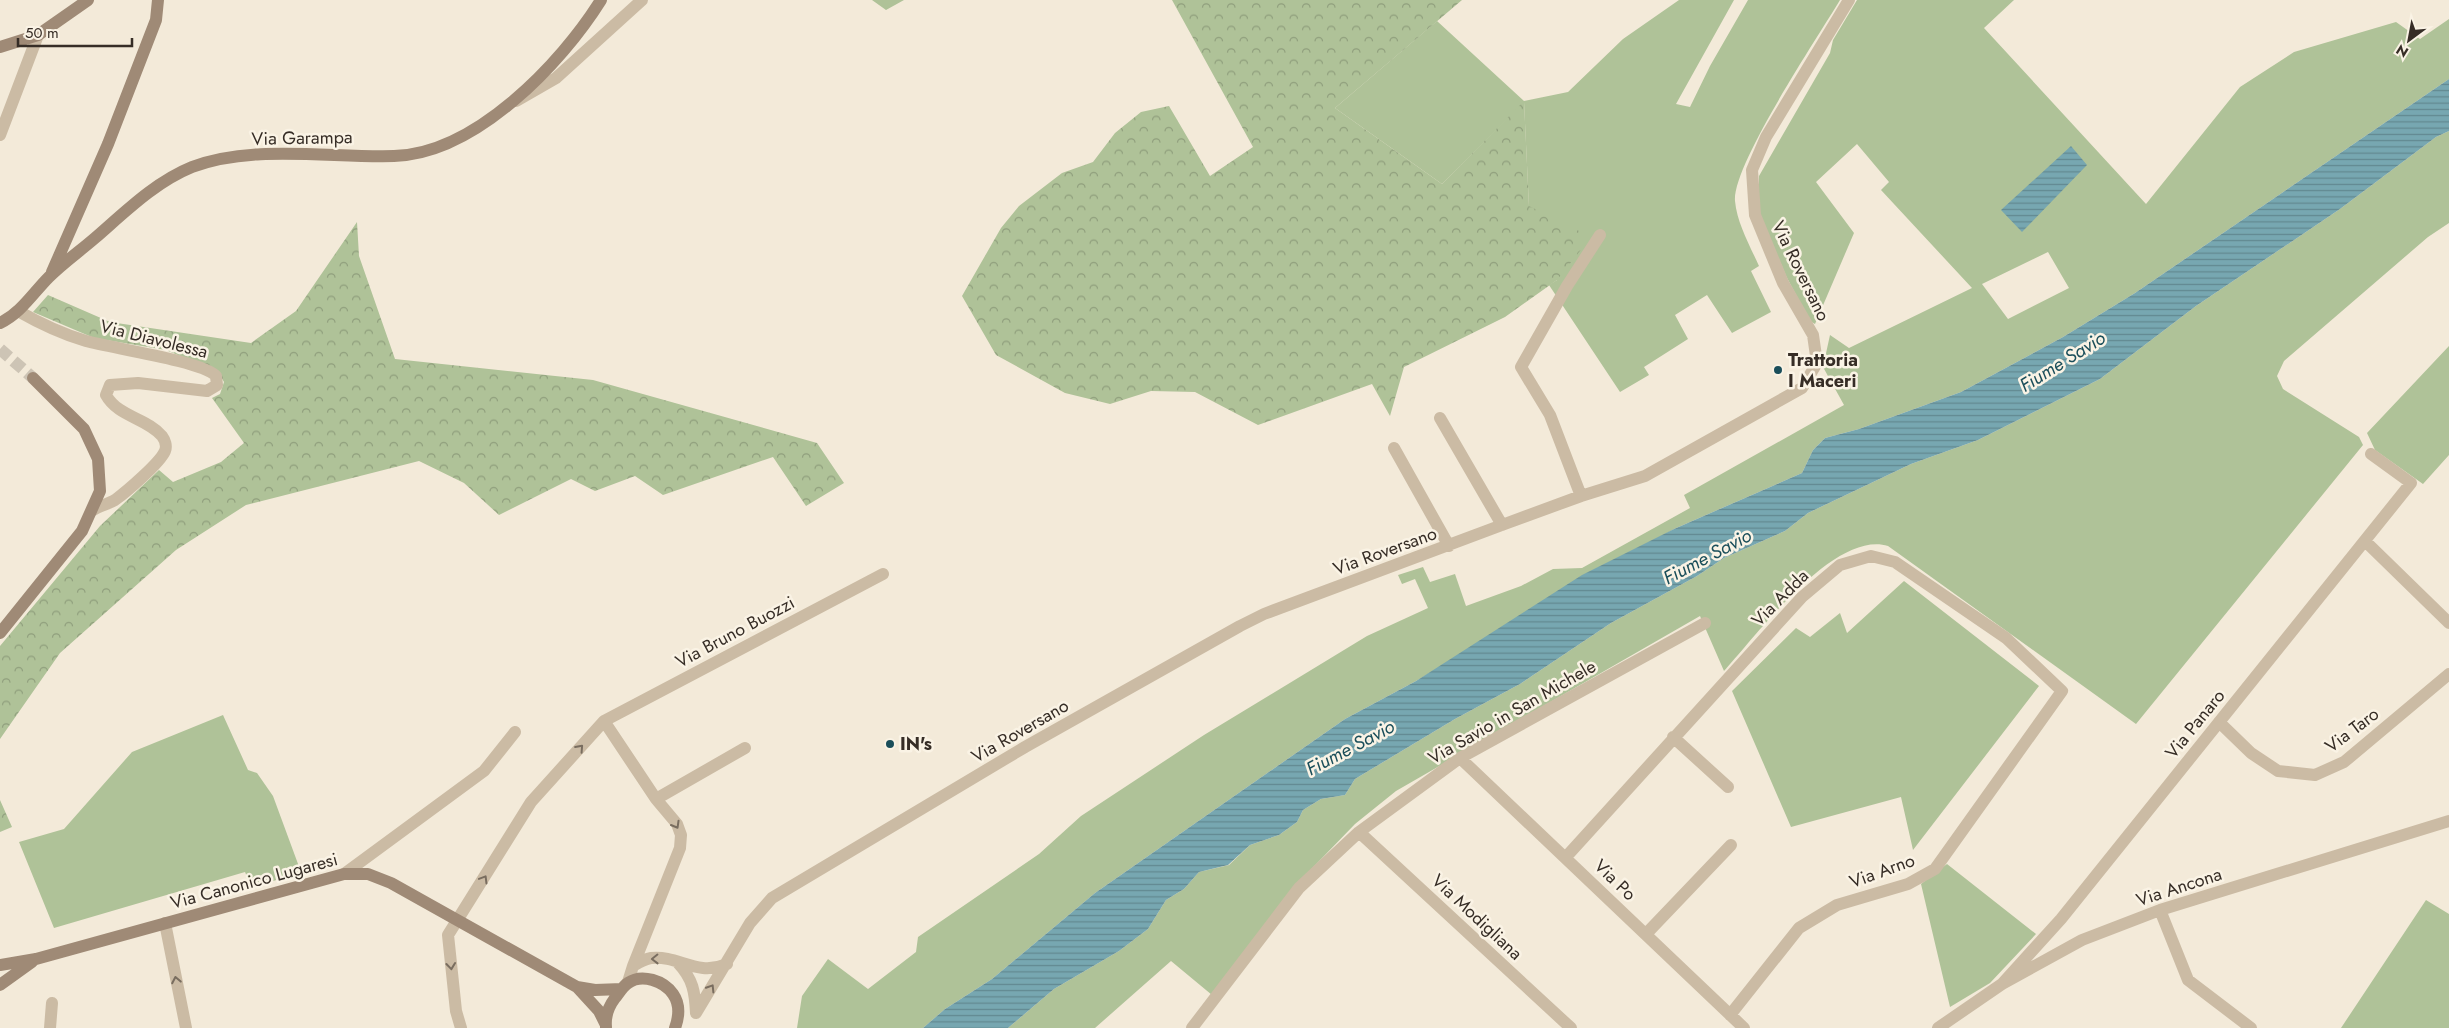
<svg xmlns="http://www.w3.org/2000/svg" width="2449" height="1028" viewBox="0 0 2449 1028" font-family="Jost,sans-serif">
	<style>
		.green { fill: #afc298; fill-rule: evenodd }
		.forest { fill: url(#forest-crowns) }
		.water { fill: url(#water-rules) }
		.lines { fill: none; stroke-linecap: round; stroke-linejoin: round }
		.secondary-tunnel { stroke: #cdc4b5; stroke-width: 12; stroke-dasharray: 12 6; stroke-linecap: butt }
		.street { stroke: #cbbba4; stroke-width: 12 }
		.secondary { stroke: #9f8a76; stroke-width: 12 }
		.oneway { stroke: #796d5f }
		.poi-dot { fill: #1a4e5a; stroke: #faf3e5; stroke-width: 2 }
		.labels { text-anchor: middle; stroke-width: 5; stroke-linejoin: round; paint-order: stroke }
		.street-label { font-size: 18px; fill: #362d26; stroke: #faf3e5 }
		.poi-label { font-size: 18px; font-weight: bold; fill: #362d26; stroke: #faf3e5; text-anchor: start }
		.water-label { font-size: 19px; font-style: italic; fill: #1a4e5a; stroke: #faf3e5 }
	</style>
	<defs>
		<pattern id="forest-crowns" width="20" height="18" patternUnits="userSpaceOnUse" patternTransform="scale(1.25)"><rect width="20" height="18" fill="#afc298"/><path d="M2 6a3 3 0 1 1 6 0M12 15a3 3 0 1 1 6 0" fill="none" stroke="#8f9e7c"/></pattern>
		<pattern id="water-rules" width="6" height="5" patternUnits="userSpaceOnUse" patternTransform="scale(1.25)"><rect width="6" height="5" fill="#77a7b1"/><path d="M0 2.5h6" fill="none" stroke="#628890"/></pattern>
	</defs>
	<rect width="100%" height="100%" fill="#f3ead9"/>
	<!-- green -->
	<path class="green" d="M872,0H904L886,10Z
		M1679,0H1734L1676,104L1690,107L1710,66L1748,0H1840C1818,37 1732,165 1735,201C1737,223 1750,246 1759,266L1751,271L1771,312L1732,333L1707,295L1675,315L1688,339L1644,367L1649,375L1620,392L1549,285L1557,280L1529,207L1524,102L1442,184L1335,108L1437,21L1524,101L1568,92L1623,39Z
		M1857,0H2014L1984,28L2146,204L2240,87L2294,52L2396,22L2420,39L2449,19V79L2135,293L2063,337L1961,392L1859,429L1825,438L1813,450L1802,473L1674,529L1416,681L1345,719L1095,893L992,979L945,1009L923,1028H797L802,996L828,959L868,989L916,952L918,937L1039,854L1081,816L1204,735L1367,636L1428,608L1415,579L1402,584L1398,575L1423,567L1430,582L1455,574L1466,606L1521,586L1553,569L1582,568L1690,508L1684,495L1844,405L1823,367L1830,335L1849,348L1972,288L1881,190L1889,182L1857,144L1816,182L1854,233L1815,324L1810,321L1787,278L1759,213V176L1830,53L1833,40ZM2048,252L2069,288L2008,319L1982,284Z
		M2449,131V223L2428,237L2284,361L2277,376L2283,389L2359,437L2363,445L2136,724L1888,546C1834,530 1757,635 1724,671L1700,616L1396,791L1355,824L1297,884L1212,995L1171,961L1095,1028H1008L1054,989L1119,951L1148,929L1166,900L1184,889L1199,872L1229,865L1250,845L1279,835L1297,822L1303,810L1321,799L1345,795L1355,779L1455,719L1520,684L1611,623L1697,576L1724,558L1785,531L1808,513L1911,464L1978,440L2100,379L2196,306L2340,209L2436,137Z
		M2449,346V455L2423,484L2375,450L2367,433Z
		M1904,581L2039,686L1913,850L1901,797L1791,827L1732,691L1796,628L1810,637L1840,613L1847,633Z
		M223,715L248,770L257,773L273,796L301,872L252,888L245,872L54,928L19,842L64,829L132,752Z
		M1947,864L2036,934L1990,983L1950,1007L1921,884Z
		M2426,900L2449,914V1028H2341Z"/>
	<!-- forest -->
	<path class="forest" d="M1172,0H1462L1335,108L1442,184L1524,101L1529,206L1591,237L1557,280L1505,317L1404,367L1390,416L1372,384L1258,425L1195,392L1151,391L1110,404L1065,393L996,355L962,296L1001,228L1019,206L1062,173L1093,162L1115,133L1141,112L1169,106L1210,176L1253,147Z
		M357,222L359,256L395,359L593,380L817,443L844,483L806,506L773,457L663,495L635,476L595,491L571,479L499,515L464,483L419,461L246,505L176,550L60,653L0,739V646L100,526L159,470L173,482L221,462L244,443L212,398L220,394L224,382L218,372L166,350L94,338L33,312L48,295L110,322L251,343L296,311Z
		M0,800L12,827L0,832Z"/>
	<!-- water -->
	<path class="water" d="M2449,79V131L2436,137L2340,209L2196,306L2100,379L1978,440L1911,464L1808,513L1785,531L1724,558L1697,576L1611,623L1520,684L1455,719L1355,779L1345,795L1321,799L1303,810L1297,822L1279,835L1250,845L1228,865L1199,872L1184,889L1166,900L1148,929L1119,951L1054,989L1008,1028H923L945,1009L992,979L1095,893L1345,719L1416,681L1582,575L1674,529L1802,473L1813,450L1825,438L1859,429L1961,392L2063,337L2135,293Z
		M2071,146L2087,165L2022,232L2001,210Z"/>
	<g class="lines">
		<!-- secondary-tunnel -->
		<path class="secondary-tunnel" d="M0,349L33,378"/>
		<!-- street -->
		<path class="street" d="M516,101L556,78L642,0
			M0,135L38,35
			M18,311C39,323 62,334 86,341C111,348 202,361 216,376L217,385L207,391L138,383L110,385L106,395C118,417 147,418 162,436C165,440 167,446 165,451C160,463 126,492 115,500C108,504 100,506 93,510
			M1440,418L1502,525
			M1394,448L1449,546
			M1581,496L1550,415L1521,367L1567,286L1600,235
			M2365,541L2449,623
			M604,721L883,574
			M2219,722L2251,753L2278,771L2315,775L2344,762L2449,674
			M1673,737L1728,787
			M1460,758L1744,1028
			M656,799L745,748
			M1359,832L1571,1028
			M1566,857L1802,597L1840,565L1871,556L1895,562L2006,638L2062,691L1935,869L1908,884L1837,905L1799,928L1730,1015
			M344,874L484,771L515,732
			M2160,910L2188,980L2251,1028
			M165,923L186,1028
			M1646,934L1731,845
			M678,963C693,979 695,992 696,1013
			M633,966C638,963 644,959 651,958C679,955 696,977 727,964
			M2002,984L2061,919L2411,483L2371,454
			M696,1013L750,923L772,898L1025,747L1240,626L1264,614L1502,525L1581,496L1645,476L1802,388L1817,363L1813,335L1783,283L1755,215L1752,170L1766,137L1849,0
			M50,1028L52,1003
			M461,1028L456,1011L448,935L531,802L604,721L656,799L677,824L681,835L680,848L633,966L628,982
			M1192,1028L1299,888L1359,832L1460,758L1705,623
			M1938,1028L2002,984L2082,940L2160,910L2449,821"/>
		<!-- secondary -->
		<path class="secondary" d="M0,47L38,35L88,0
			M52,272L108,144L156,20L158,0
			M0,323C21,313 33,293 49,277C63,263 80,251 95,238C125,212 155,182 192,167C252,144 331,158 394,156C475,154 561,64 601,0
			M0,633L82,531L100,491L98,459L84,429L33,378
			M0,965L36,959L344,874H368L391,883L577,987L599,1011L605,1023
			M0,985L32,962
			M577,987L595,990L622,989
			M606,1027C605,1017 609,1006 615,998C619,993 623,986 628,983C642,973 664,981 673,994C680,1004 679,1017 675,1028"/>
	</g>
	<!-- one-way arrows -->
	<defs><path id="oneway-chevron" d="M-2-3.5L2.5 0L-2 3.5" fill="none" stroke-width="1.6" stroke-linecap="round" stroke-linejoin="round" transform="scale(1.25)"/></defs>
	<g class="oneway">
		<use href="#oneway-chevron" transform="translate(580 748) rotate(-48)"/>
		<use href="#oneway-chevron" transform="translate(676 825) rotate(60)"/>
		<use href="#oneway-chevron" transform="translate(484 879) rotate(-59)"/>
		<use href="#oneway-chevron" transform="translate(655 959) rotate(179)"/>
		<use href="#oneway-chevron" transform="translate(451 966) rotate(84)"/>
		<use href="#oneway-chevron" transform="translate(176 980) rotate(-101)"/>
		<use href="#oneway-chevron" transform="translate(711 988) rotate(-58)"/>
	</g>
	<!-- markers -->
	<g class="poi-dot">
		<circle cx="1778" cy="370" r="5"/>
		<circle cx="890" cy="744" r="5"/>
	</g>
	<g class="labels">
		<!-- street labels -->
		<g class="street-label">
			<text transform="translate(302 138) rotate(-1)" y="6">Via Garampa</text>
			<text transform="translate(1801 271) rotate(64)" y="6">Via Roversano</text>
			<text transform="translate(154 339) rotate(14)" y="6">Via Diavolessa</text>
			<text transform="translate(1385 551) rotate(-20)" y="6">Via Roversano</text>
			<text transform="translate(1780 598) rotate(-45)" y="6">Via Adda</text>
			<text transform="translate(735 632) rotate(-28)" y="6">Via Bruno Buozzi</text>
			<text transform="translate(1512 712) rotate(-30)" y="6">Via Savio in San Michele</text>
			<text transform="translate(2195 724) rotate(-51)" y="6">Via Panaro</text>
			<text transform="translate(2352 730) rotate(-37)" y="6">Via Taro</text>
			<text transform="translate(1020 731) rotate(-30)" y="6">Via Roversano</text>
			<text transform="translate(1882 871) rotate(-20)" y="6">Via Arno</text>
			<text transform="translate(1615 880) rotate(44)" y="6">Via Po</text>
			<text transform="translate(254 881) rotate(-15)" y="6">Via Canonico Lugaresi</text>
			<text transform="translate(2179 887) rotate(-18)" y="6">Via Ancona</text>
			<text transform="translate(1477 917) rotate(43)" y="6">Via Modigliana</text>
		</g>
		<!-- poi labels -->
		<g class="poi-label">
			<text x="1788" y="366">Trattoria<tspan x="1788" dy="21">I Maceri</tspan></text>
			<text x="900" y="750">IN's</text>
		</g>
		<!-- water labels -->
		<g class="water-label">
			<text transform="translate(2062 361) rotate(-32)" y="7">Fiume Savio</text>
			<text transform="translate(1707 556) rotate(-28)" y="7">Fiume Savio</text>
			<text transform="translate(1350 747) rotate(-28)" y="7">Fiume Savio</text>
		</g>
	</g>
	<!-- north arrow -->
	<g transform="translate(2409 40) rotate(212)" stroke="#faf3e5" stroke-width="4" paint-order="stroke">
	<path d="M0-4L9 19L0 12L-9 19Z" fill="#362d26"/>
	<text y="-8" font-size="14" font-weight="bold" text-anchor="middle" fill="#362d26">N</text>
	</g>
	<!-- scale -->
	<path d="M18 38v8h114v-8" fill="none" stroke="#362d26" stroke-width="2.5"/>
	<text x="25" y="38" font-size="15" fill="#362d26" stroke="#faf3e5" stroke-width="4" paint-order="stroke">50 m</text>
</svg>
